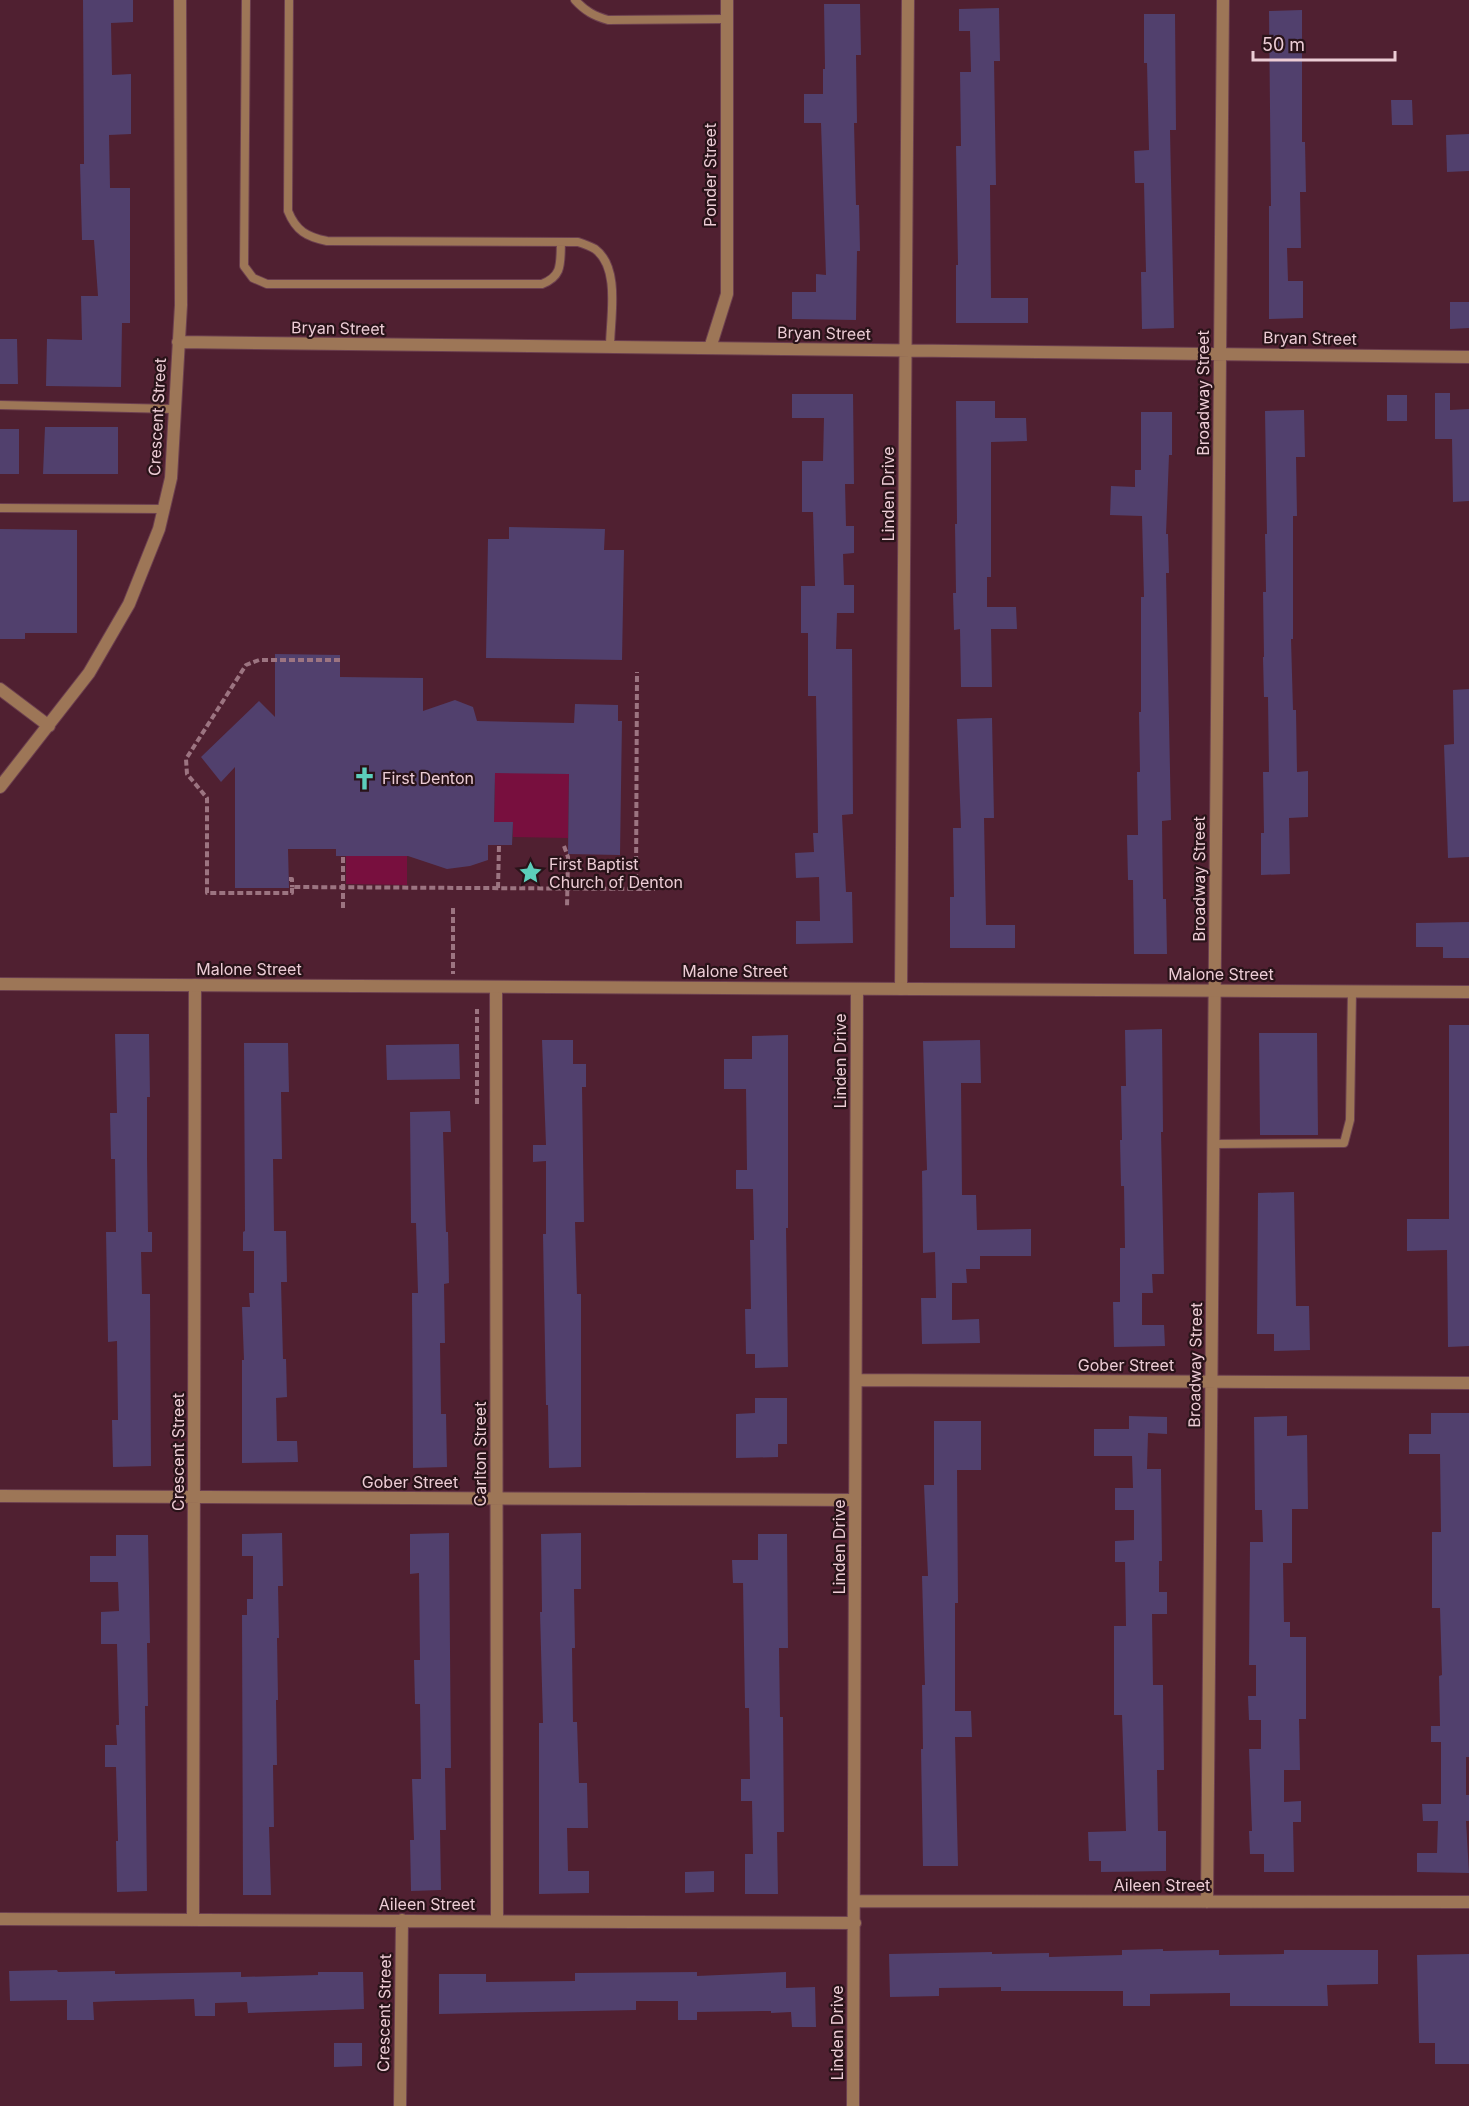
<svg xmlns="http://www.w3.org/2000/svg" width="1469" height="2106" viewBox="0 0 1469 2106" font-family="Inter,sans-serif">
	<style>
		.green { fill: #780f3e }
		.building { fill: #51406d }
		.lines { fill: none; stroke-linecap: round; stroke-linejoin: round }
		.service-casing { stroke: #6c3f4f; stroke-width: 10 }
		.minor-casing { stroke: #6c3f4f; stroke-width: 14 }
		.tertiary-casing { stroke: #6c3f4f; stroke-width: 14 }
		.path { stroke: #9c7481; stroke-width: 4; stroke-dasharray: 6 3; stroke-linecap: butt }
		.service { stroke: #9d7657; stroke-width: 8 }
		.minor { stroke: #9d7657; stroke-width: 12 }
		.tertiary { stroke: #9d7657; stroke-width: 12 }
		.labels { text-anchor: middle; stroke-width: 4.5; stroke-linejoin: round; paint-order: stroke }
		.street-label { font-size: 16px; fill: #ecccd5; stroke: #291319 }
		.poi-label { font-size: 16px; fill: #ecccd5; stroke: #291319; text-anchor: start }
	</style>
	<rect width="100%" height="100%" fill="#502031"/>
	<!-- green -->
	<path class="green" d="M490,772L569,774L568,838L513,837V822H494L495,784Z
		M346,856H407V885L346,884Z"/>
	<!-- building -->
	<path class="building" d="M83,0H133V22L111,23L112,75L131,74V134L109,135L110,188H130V323H122L121,387L46,386L47,339L82,340L81,296H98L94,240H82L80,164H84Z
		M824,4H860L861,55H856L857,123H854L856,205H859L860,251H857L856,320L792,319V292H816V274L826,275L821,123H804V94H823V69H825Z
		M999,8L1000,61H994L996,185H990L991,298H1028V323H956V265H958L956,146H961L960,72H971L970,31H959V9Z
		M1302,10V142H1305L1306,192H1300L1301,248H1287L1288,281H1303V318L1269,319V206H1271L1269,11Z
		M1144,14H1175L1176,130H1170L1174,328L1142,329L1141,272H1146L1144,183H1135L1134,151L1149,150L1147,63H1144Z
		M1391,100H1412L1413,125H1392Z
		M1469,134V171L1447,172L1446,135Z
		M1450,302H1469V328L1450,329Z
		M0,339H17L18,384H0Z
		M1435,393H1450V410L1469,409V501L1453,502L1452,439H1435Z
		M792,394H853L854,484H845L846,526H854V553L843,554L844,585H854V613H837L836,649H852L853,814L842,815L846,892H852L853,943L796,944V921H820L819,877L796,878L795,853L814,852L813,833H818L816,696H808V633H801V586H815L813,512H802V461H823L824,418H792Z
		M1387,395H1407V421H1387Z
		M956,401H995V418H1026L1027,441L991,442V577H987V607H1016L1017,629H991L992,687H961L960,629L954,630L953,593H956L955,524H957Z
		M1304,410L1305,457H1296L1297,516H1293V639H1291L1293,710H1296L1297,772L1308,771V817L1289,818L1290,874L1261,875V833H1264L1263,772H1269L1268,697H1264L1263,657H1264L1263,592H1266L1265,534H1267L1265,411Z
		M1141,412H1172V455H1169L1166,534H1168L1169,573H1166L1171,820L1162,821L1163,899H1166L1167,954H1134L1133,880H1128L1127,835H1138L1137,772H1140L1139,712H1141V597H1144L1142,516L1110,515L1111,486L1135,487V470H1141Z
		M45,427H118V474H43Z
		M0,429H19V474H0Z
		M509,527L605,529L604,550H624L622,660L486,658L488,539H509Z
		M0,529L77,530V633H25V639H0Z
		M275,654L340,655V677L423,678V711L455,700L473,707L477,721L574,723L575,704L618,705V721H622L620,855L568,854L569,774L495,773L494,822H513L512,845H488V860L470,866L447,869L408,856H336V849H288L289,888H235V767L221,782L201,757L259,701L275,717Z
		M1469,689V857L1448,858L1444,745L1454,744L1453,690Z
		M992,718L994,818H984L986,925H1015V948H950V897H954L953,828H961L957,719Z
		M1469,922V958H1443V947H1416V923Z
		M1449,1025H1469V1346L1448,1347L1447,1250L1407,1251V1219H1449Z
		M1162,1029L1163,1132H1161L1164,1274H1152L1153,1293H1142V1325H1164L1165,1346L1114,1347L1113,1302H1120V1248H1125L1124,1186H1121L1120,1140H1122L1121,1086H1126L1125,1030Z
		M1259,1033H1317L1318,1135H1260Z
		M115,1034H149L150,1097H147V1158L148,1232H152V1252H141L142,1294H150L151,1466L113,1467L112,1420H118L117,1341L108,1342L106,1232H116L115,1159H111L110,1113H117Z
		M788,1035V1228H786L788,1367L755,1368V1354H746L745,1309H751L750,1240H754L753,1189H736V1170H747L746,1089H724V1059H752V1036Z
		M542,1040H573V1064H586V1087H582L584,1222H575L577,1294H581V1467L549,1468L548,1405H546L543,1234H546V1161L533,1162V1145H546Z
		M980,1040L981,1083H961L962,1195H976L977,1230L1031,1229V1256H980V1269H966L967,1283H952V1320L979,1319L980,1343L922,1344L921,1298H936L935,1252L923,1253L922,1171L927,1170L923,1041Z
		M244,1043H288L289,1092H281L282,1159H273L274,1231H286L287,1282H281L283,1359H286L287,1397L276,1398L277,1441H297L298,1462L242,1463V1360H244L242,1307H250L249,1293H254V1251H243V1232L245,1231Z
		M459,1044L460,1079L387,1080L386,1045Z
		M450,1111L451,1132H443L446,1232H448L449,1283L444,1284L445,1343H440L441,1414H446L447,1467L413,1468L412,1293H418L416,1223H411L410,1112Z
		M1294,1192L1296,1306H1309L1310,1350L1274,1351V1334H1257L1258,1193Z
		M755,1398H787V1444H778V1457L736,1458V1414L755,1413Z
		M1431,1413H1469V1757H1466V1795H1469V1821H1466L1469,1873L1417,1872V1853H1437L1438,1821H1423L1422,1804H1441V1742H1431V1726H1440L1439,1676L1442,1675L1440,1608H1432V1532H1441L1440,1454H1409V1434H1431Z
		M1129,1416L1167,1417V1434L1148,1433L1147,1469H1161L1162,1561H1159V1592H1167V1614H1152L1153,1685H1163L1164,1770H1157L1158,1831H1166V1871L1101,1872V1861H1089L1088,1832L1126,1831L1122,1715H1114V1626H1126L1125,1562H1115V1541L1134,1540V1510H1115V1488H1133L1132,1456H1094V1429H1129Z
		M1287,1416V1436L1307,1435L1308,1509H1292V1563H1283L1284,1622H1290V1637H1306V1719H1299L1300,1770H1284V1802L1301,1801V1822H1293L1294,1872H1264V1854H1250L1249,1831H1252L1249,1749H1261V1720H1249L1248,1696H1256V1665H1249L1250,1542H1263L1262,1510H1255L1254,1417Z
		M934,1421H981V1470H957L958,1603H955V1711H971L972,1737H955L958,1866H923L921,1749H923L922,1685H925L922,1576H928L924,1485H934Z
		M282,1533L283,1586H278L279,1638H277L278,1700H276L277,1765H273L274,1827H269L271,1895H243L242,1615H247V1599H253V1556H242V1534Z
		M449,1533L451,1768H445L446,1830H440L441,1890L411,1891L410,1840H414L412,1779H421L420,1704H415L414,1660H420L419,1573L410,1574V1534Z
		M581,1533V1589H574L575,1648H572L573,1722H577L579,1783H587L588,1828H567L568,1871H589V1893L539,1894V1723H543L540,1612H542L541,1534Z
		M758,1534H787L788,1648H779L780,1717H783L784,1832H777L778,1894H745V1854H753L752,1801H741V1779H750L749,1708H745L743,1583H733L732,1560H758Z
		M116,1535H148L150,1643H147L148,1706H145L147,1891L117,1892L116,1841H118L116,1767H105V1745H117L116,1725H119L117,1644H101V1612L119,1611L118,1582H90V1556H116Z
		M714,1871V1892L685,1893V1872Z
		M1163,1949V1951L1219,1950V1955L1284,1954V1950H1378V1984L1327,1985L1328,2006H1230V1993L1150,1994V2006H1123V1991H1001V1987L939,1988V1996L890,1997L889,1954L992,1952V1954L1049,1953V1957L1122,1955V1950Z
		M1469,1954V2064H1435V2043H1419L1417,1955Z
		M57,1970L58,1972L115,1971V1974L241,1972V1977L318,1975V1972H363L364,2009L248,2013L247,2002L215,2003V2016H195L194,1999L116,2001L93,2002L94,2020H67V2000L10,2001L9,1971Z
		M697,1972V1976L786,1972V1988L815,1987L816,2027H792L791,2012L771,2013V2011L697,2012V2020H678V2001H636V2010L439,2014V1974H486V1982L575,1981V1973Z
		M334,2043H362V2066L334,2067Z"/>
	<g class="lines">
		<defs>
			<path id="service" d="M246,0L244,266L253,278L267,284H542C563,276 560,263 561,243
				M289,0L288,211C296,231 307,237 327,241L578,242C584,244 590,246 595,249C621,268 610,319 610,347
				M575,0C585,11 594,16 608,20L727,19
				M0,405L174,409
				M0,508L164,509
				M1213,1144L1344,1143L1350,1120L1352,991"/>
			<path id="minor" d="M178,342L1469,357
				M710,348L727,294V0
				M0,689L49,726
				M0,787L89,673L129,604L159,529L171,478L181,305L180,0
				M496,987L497,1921
				M901,989L908,0
				M856,1380L1469,1383
				M0,1496L855,1500
				M854,1901L1469,1902
				M1207,1902L1223,0
				M0,1919L855,1923
				M193,1919L195,985
				M400,2106L402,1920
				M853,2106L857,989"/>
			<path id="tertiary" d="M0,984L1469,992"/>
		</defs>
		<!-- service casing -->
		<use href="#service" class="service-casing"/>
		<!-- minor casing -->
		<use href="#minor" class="minor-casing"/>
		<!-- tertiary casing -->
		<use href="#tertiary" class="tertiary-casing"/>
		<!-- path -->
		<path class="path" d="M340,660H259L246,665L186,759L187,774L207,798V893H292V887L655,889
			M564,846L568,857L567,908
			M289,879H292V887
			M498,888L499,845
			M636,889L637,672
			M343,908V856
			M453,908V974
			M477,1104V1009"/>
		<!-- service -->
		<use href="#service" class="service"/>
		<!-- minor -->
		<use href="#minor" class="minor"/>
		<!-- tertiary -->
		<use href="#tertiary" class="tertiary"/>
	</g>
	<!-- icons -->
	<defs>
		<symbol id="church-bare" viewBox="-9 -9 18 18"><path d="M-1.2-6h2.4v3.5h3.3v2.4h-3.3V6h-2.4V-.1h-3.3v-2.4h3.3Z" fill="#5ccebb" stroke="#291319" stroke-width="2.5" paint-order="stroke"/></symbol>
		<symbol id="sight-bare" viewBox="-9 -9 18 18"><path d="M0-6L1.8-2.2L6-1.7L2.9 1.2L3.7 5.4L0 3.3L-3.7 5.4L-2.9 1.2L-6-1.7L-1.8-2.2Z" fill="#5ccebb" stroke="#291319" stroke-width="2.5" paint-order="stroke"/></symbol>
	</defs>
	<g fill-rule="evenodd">
		<use href="#church-bare" x="348" y="762" width="33" height="33"/>
		<use href="#sight-bare" x="514" y="856" width="33" height="33"/>
	</g>
	<g class="labels">
		<!-- street labels -->
		<g class="street-label">
			<text transform="translate(710 175) rotate(-90)" y="6">Ponder Street</text>
			<text transform="translate(338 328) rotate(1)" y="6">Bryan Street</text>
			<text transform="translate(824 333) rotate(1)" y="6">Bryan Street</text>
			<text transform="translate(1310 338) rotate(1)" y="6">Bryan Street</text>
			<text transform="translate(1203 393) rotate(-90)" y="6">Broadway Street</text>
			<text transform="translate(157 417) rotate(-87)" y="6">Crescent Street</text>
			<text transform="translate(888 494) rotate(-90)" y="6">Linden Drive</text>
			<text transform="translate(1199 879) rotate(-90)" y="6">Broadway Street</text>
			<text x="249" y="975">Malone Street</text>
			<text x="735" y="977">Malone Street</text>
			<text x="1221" y="980">Malone Street</text>
			<text transform="translate(840 1061) rotate(-90)" y="6">Linden Drive</text>
			<text x="1126" y="1371">Gober Street</text>
			<text transform="translate(1195 1365) rotate(-89)" y="6">Broadway Street</text>
			<text transform="translate(178 1452) rotate(-90)" y="6">Crescent Street</text>
			<text transform="translate(480 1454) rotate(-90)" y="6">Carlton Street</text>
			<text x="410" y="1488">Gober Street</text>
			<text transform="translate(839 1547) rotate(-90)" y="6">Linden Drive</text>
			<text x="1162" y="1891">Aileen Street</text>
			<text x="427" y="1910">Aileen Street</text>
			<text transform="translate(384 2013) rotate(-89)" y="6">Crescent Street</text>
			<text transform="translate(837 2033) rotate(-90)" y="6">Linden Drive</text>
		</g>
		<!-- poi labels -->
		<g class="poi-label">
			<text x="382" y="784">First Denton</text>
			<text x="549" y="870">First Baptist<tspan x="549" dy="18">Church of Denton</tspan></text>
		</g>
	</g>
	<!-- scale -->
	<path d="M1253 51v9h142v-9" fill="none" stroke="#ecccd5" stroke-width="3"/>
	<text x="1262" y="51" font-size="18" fill="#ecccd5" stroke="#291319" stroke-width="4.5" paint-order="stroke">50 m</text>
</svg>
